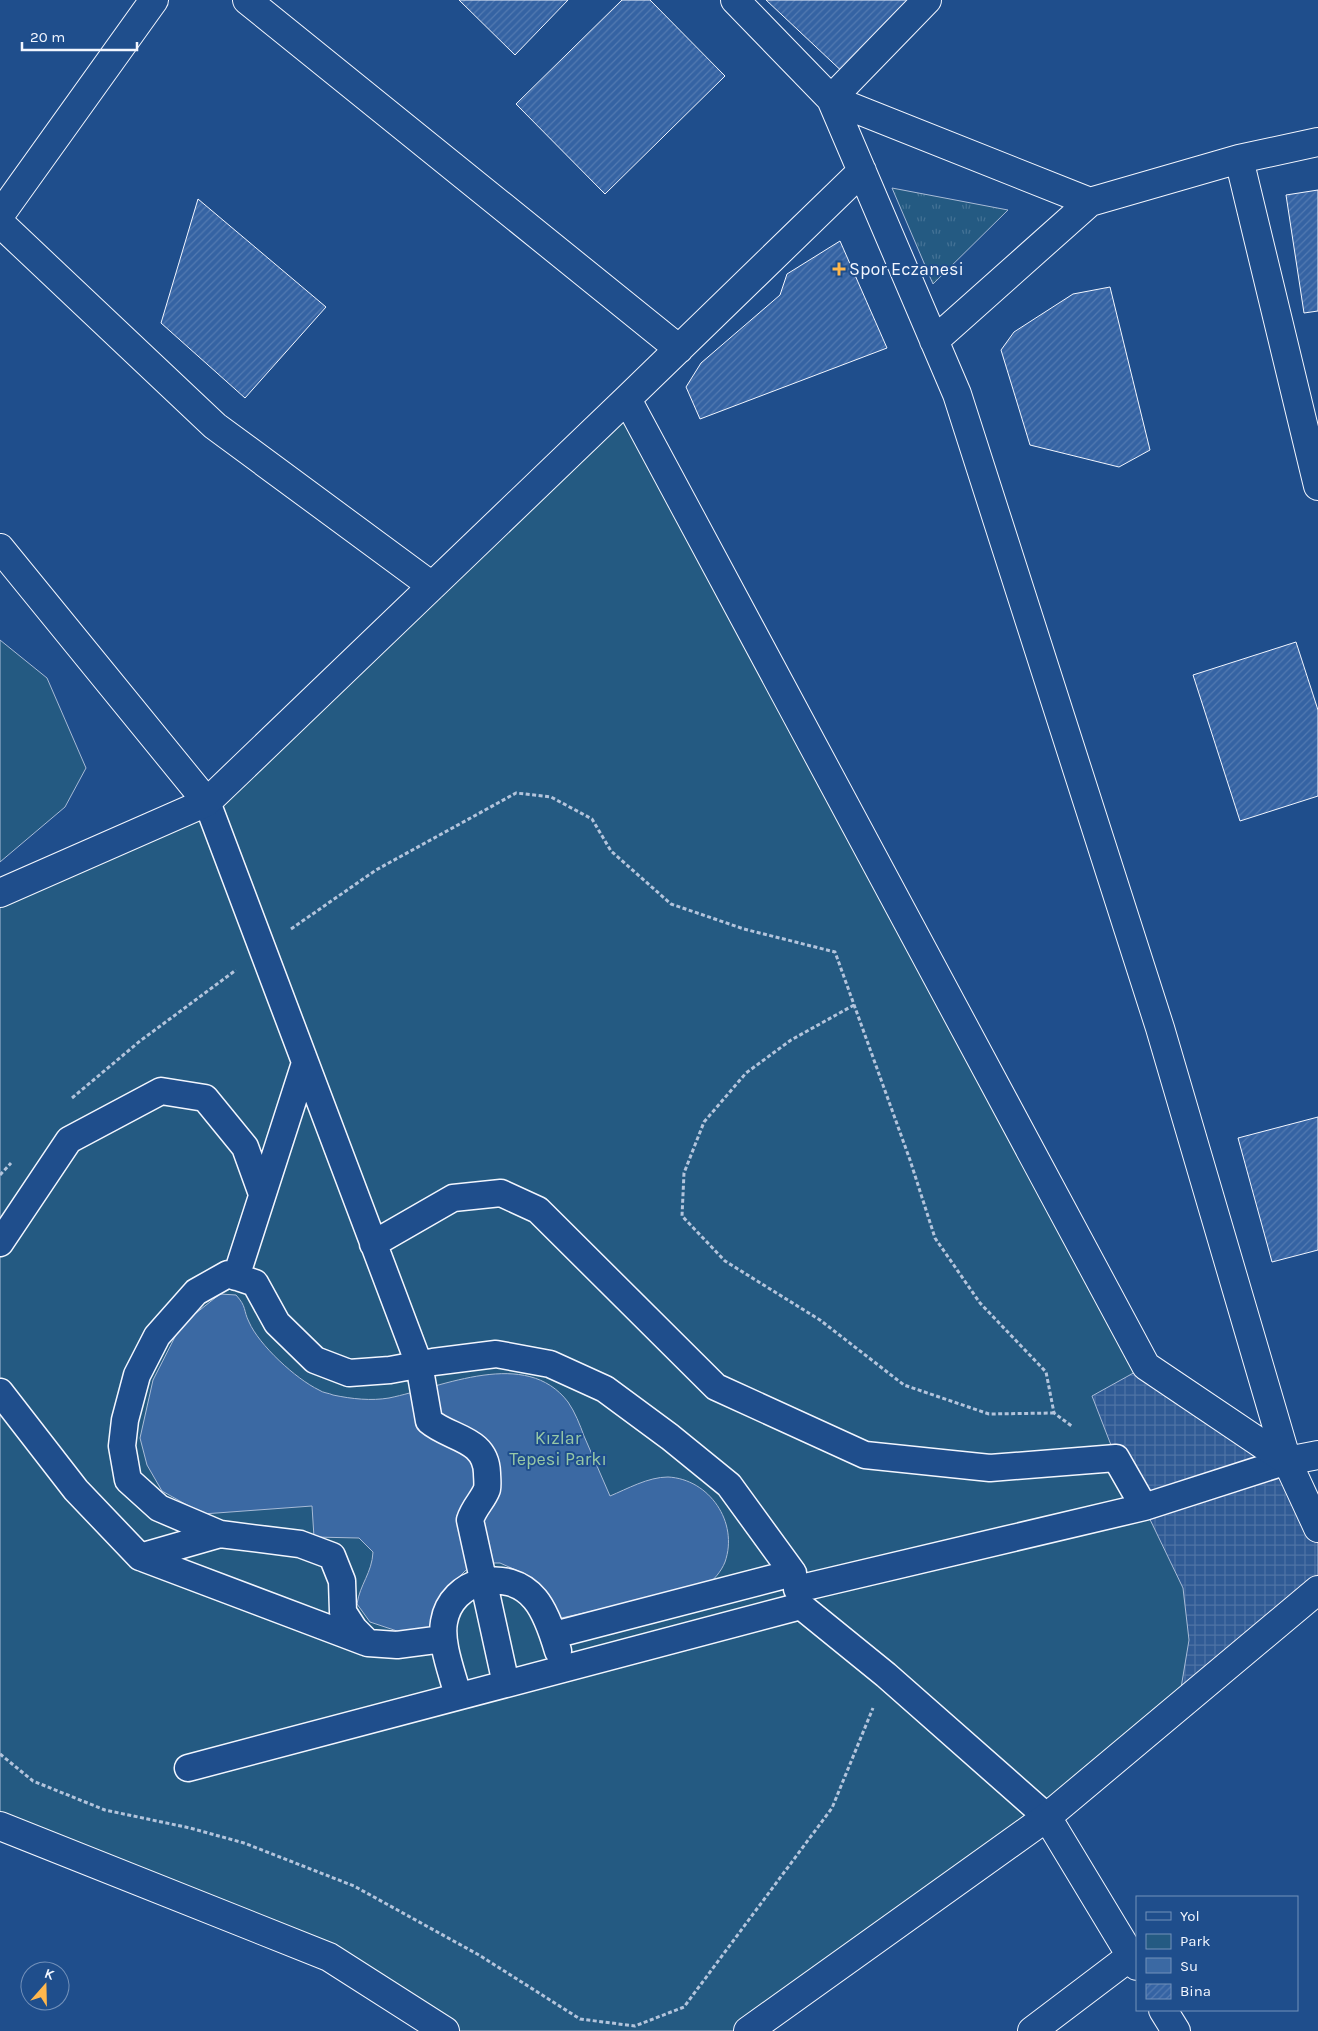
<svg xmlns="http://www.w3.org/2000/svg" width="1318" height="2031" viewBox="0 0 1318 2031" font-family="Karla,sans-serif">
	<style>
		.grass { fill: url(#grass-tufts); stroke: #a8bbd7 }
		.park { fill: #245a82; stroke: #a8bbd7 }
		.plaza { fill: url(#plaza-grid); stroke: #a8bbd7 }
		.water { fill: #3b69a3; stroke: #a8bbd7 }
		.building { fill: url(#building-hatch); stroke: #f2f6ff }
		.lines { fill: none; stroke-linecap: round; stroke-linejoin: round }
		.pedestrian-casing { stroke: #f2f6ff; stroke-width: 29 }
		.minor-casing { stroke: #f2f6ff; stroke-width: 30 }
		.path { stroke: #b3c4dc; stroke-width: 3; stroke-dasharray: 4 2.5; stroke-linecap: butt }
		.pedestrian { stroke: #1f4e8c; stroke-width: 26 }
		.minor { stroke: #1f4e8c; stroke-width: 28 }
		.poi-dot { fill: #ffb74d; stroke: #1f4e8c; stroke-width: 2 }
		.labels { text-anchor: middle; stroke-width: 4; stroke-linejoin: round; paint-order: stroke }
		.poi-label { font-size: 18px; fill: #f2f6ff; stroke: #1f4e8c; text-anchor: start }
		.park-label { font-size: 18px; fill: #97c8a6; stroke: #1f4e8c }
	</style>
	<defs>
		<pattern id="grass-tufts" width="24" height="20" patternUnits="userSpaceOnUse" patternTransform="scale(1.25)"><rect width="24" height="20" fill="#245a82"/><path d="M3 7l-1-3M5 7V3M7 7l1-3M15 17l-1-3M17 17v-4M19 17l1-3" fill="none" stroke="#447295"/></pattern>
		<pattern id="plaza-grid" width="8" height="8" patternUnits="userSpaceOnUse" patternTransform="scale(1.25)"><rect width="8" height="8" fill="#305b95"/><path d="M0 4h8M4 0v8" fill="none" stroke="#4e73a5"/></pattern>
		<pattern id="building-hatch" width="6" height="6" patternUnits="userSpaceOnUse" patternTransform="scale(1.25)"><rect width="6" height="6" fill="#3563a3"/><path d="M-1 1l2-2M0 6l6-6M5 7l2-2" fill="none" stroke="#537ab1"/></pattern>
	</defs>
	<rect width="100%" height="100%" fill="#1f4e8c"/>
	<!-- grass -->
	<path class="grass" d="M892,188L1008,210L933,284Z"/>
	<!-- park -->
	<path class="park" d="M627,399L1146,1366L1318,1590L748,2031H445L329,1957L0,1826V893L207,802Z
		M0,640L47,678L86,768L65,807L0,862Z"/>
	<!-- plaza -->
	<path class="plaza" d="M1146,1366L1287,1461L1318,1528V1590L1178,1706L1189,1640L1183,1588L1144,1507L1116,1458L1092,1396Z"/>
	<!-- water -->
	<path class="water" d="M220,1294L236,1295C247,1307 243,1310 249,1322C259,1345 296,1379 319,1390C323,1393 329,1393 333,1395C352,1399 371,1401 389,1398C443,1387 526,1347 568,1402C575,1412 580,1425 584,1436C593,1456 601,1476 610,1496C627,1489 648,1477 668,1477C709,1479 739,1522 725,1562C721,1572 714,1579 707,1586L552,1620L538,1585L527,1575L500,1563H486L470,1566L452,1584L434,1629L400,1632L370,1622L357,1604C360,1584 372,1573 373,1552L359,1538L314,1537L312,1506L203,1514L162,1491L147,1465L140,1438L153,1380L181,1325Z"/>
	<!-- building -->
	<path class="building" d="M459,0H568L515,55Z
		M622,0H650L725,76L605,194L516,104Z
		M766,0H921L848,77Z
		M1318,190V311L1304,313L1286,195Z
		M198,199L326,307L245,398L161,323Z
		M840,241L887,348L700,419L686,387L701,363L780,295L787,274Z
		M1110,287L1150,450L1119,467L1030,445L1001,350L1014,332L1073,294Z
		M1296,642L1318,710V796L1240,821L1193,675Z
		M1318,1117V1250L1272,1262L1238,1138Z"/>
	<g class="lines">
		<defs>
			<path id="pedestrian" d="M207,802L419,1364L429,1421C450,1439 486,1438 487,1473C487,1477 488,1484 487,1489C483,1500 474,1507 470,1520L506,1684
				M0,1243L69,1140L161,1091L205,1098L245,1147L262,1194
				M373,1244L453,1198L501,1193L538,1210L716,1387L865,1455L990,1468L1116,1458L1144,1507L1287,1461
				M236,1277L305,1063
				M0,1392L76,1490L140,1557
				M220,1534L140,1557L365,1642
				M797,1589L1144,1507
				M443,1639L397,1645L368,1643L354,1629L343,1612L342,1581L332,1556L300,1544L220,1534L159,1508L128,1480L122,1446L125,1420L137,1375L157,1336L196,1292L228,1274L255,1283L277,1323L315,1360L349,1373L390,1370L433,1362L496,1354L550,1364L605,1389L670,1437L729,1485L793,1573L554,1635
				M458,1696C453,1675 440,1644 444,1622C451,1579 508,1566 535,1599C546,1612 553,1634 558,1651
				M188,1768L801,1606L886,1675L1047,1817"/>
			<path id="minor" d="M247,0L679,349
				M735,0L831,99L957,394L1160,1028L1287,1461L1318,1528
				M831,99L1090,202
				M831,99L927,0
				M1239,159L1318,486
				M0,215L154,0
				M0,223L215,426L432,586
				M934,341L1090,202L1239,159L1318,142
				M627,399L1146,1366L1287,1461L1318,1455
				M0,548L207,802
				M0,893L207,802L627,399L862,171
				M1047,1817L1137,1966
				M0,1826L329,1957L445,2031
				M1163,2010L1176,2031
				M748,2031L1047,1817L1318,1590
				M1032,2031L1131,1956"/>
		</defs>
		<!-- pedestrian casing -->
		<use href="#pedestrian" class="pedestrian-casing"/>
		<!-- minor casing -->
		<use href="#minor" class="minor-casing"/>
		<!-- path -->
		<path class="path" d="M291,929L376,870L516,793L551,797L592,819L611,851L671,904L744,929L835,952L910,1160L935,1238L980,1303L1046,1372L1054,1413L1073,1427
			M854,1005L791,1040L746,1073L704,1122L684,1173L682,1216L725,1261L820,1320L904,1385L989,1414L1054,1413
			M72,1098L140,1041L236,970
			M0,1175L11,1163
			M0,1754L33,1781L105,1810L190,1828L244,1843L354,1886L479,1955L580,2019L635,2026L684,2007L832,1808L873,1708"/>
		<!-- pedestrian -->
		<use href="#pedestrian" class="pedestrian"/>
		<!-- minor -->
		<use href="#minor" class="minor"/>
	</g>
	<!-- markers -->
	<path class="poi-dot" d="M836.5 261.5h5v5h5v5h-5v5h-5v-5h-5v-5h5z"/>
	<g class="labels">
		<!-- poi labels -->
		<g class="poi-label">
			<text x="849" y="275">Spor Eczanesi</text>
		</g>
		<!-- park labels -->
		<g class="park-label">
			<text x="558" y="1444">Kızlar<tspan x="558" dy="21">Tepesi Parkı</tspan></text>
		</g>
	</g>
	<!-- legend -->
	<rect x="1136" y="1896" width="162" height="115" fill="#1f4e8c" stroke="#7391ba"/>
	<rect x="1146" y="1912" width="25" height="8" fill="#1f4e8c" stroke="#7391ba"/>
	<text x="1180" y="1921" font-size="15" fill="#f2f6ff">Yol</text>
	<rect x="1146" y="1934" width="25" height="15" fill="#245a82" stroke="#7391ba"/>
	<text x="1180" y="1946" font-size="15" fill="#f2f6ff">Park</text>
	<rect x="1146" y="1958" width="25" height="15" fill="#3b69a3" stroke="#7391ba"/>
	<text x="1180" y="1971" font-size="15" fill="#f2f6ff">Su</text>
	<rect x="1146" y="1984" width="25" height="15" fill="url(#building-hatch)" stroke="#7391ba"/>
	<text x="1180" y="1996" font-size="15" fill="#f2f6ff">Bina</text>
	<!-- north arrow -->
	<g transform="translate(45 1986) rotate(20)"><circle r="24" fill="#1f4e8c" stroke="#7391ba"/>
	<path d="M0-4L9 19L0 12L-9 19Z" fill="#ffb74d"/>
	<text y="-8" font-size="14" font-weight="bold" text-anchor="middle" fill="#f2f6ff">K</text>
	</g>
	<!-- scale -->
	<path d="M22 42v8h115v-8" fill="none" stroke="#f2f6ff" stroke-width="2.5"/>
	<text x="30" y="42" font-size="15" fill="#f2f6ff" stroke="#1f4e8c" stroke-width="4" paint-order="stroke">20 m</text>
</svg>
